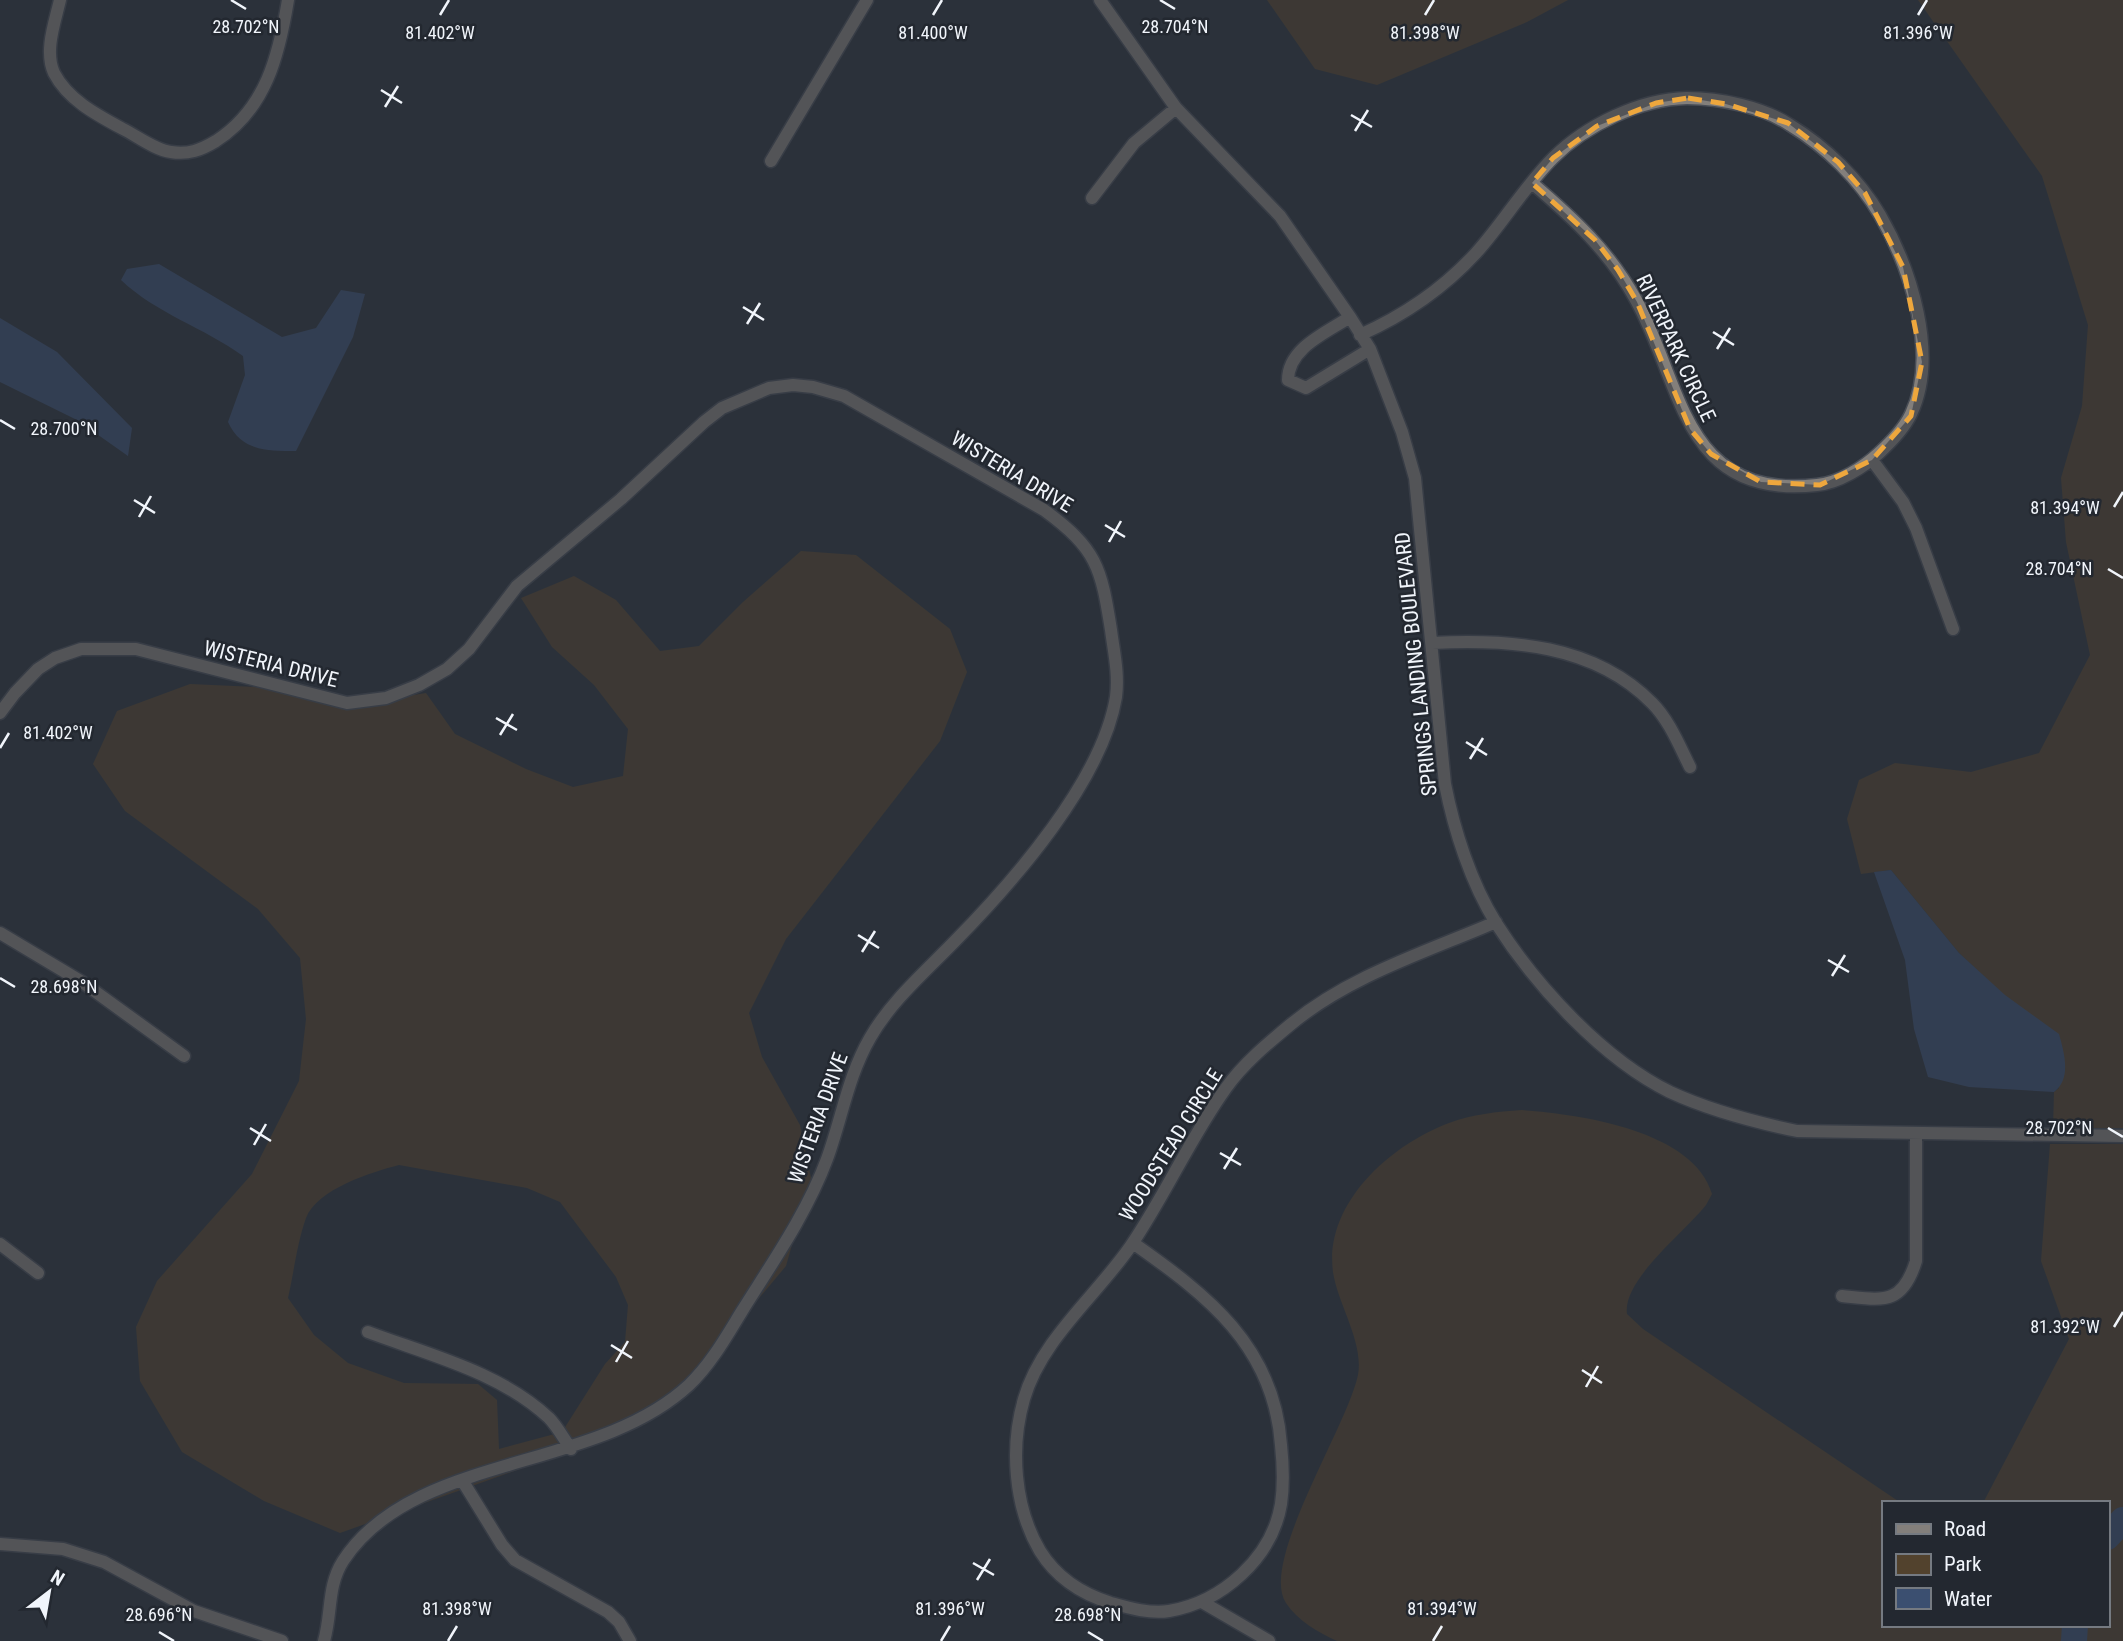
<svg xmlns="http://www.w3.org/2000/svg" width="2123" height="1641" viewBox="0 0 2123 1641" font-family="'Roboto Condensed',sans-serif">
	<style>
		.green { fill: #52422d; fill-rule: evenodd }
		.water { fill: #3b4f70 }
		.lines { fill: none; stroke-linecap: round; stroke-linejoin: round }
		.river { stroke: #3b4f70; stroke-width: 26 }
		.street-casing { stroke: #484d56; stroke-width: 15 }
		.street { stroke: #837f7b; stroke-width: 12 }
		.marked { fill: none; stroke: #eea73d; stroke-width: 5; stroke-dasharray: 14 9; stroke-linejoin: round }
		.ticks { fill: none; stroke: #f1f5fb; stroke-width: 2.5 }
		.labels { text-anchor: middle; stroke-width: 5; stroke-linejoin: round; paint-order: stroke }
		.street-label { font-size: 21px; fill: #f1f5fb; stroke: #232830 }
		.ticks-label { font-size: 18px; text-anchor: middle; fill: #f1f5fb; stroke: #232830; stroke-width: 5; stroke-linejoin: round; paint-order: stroke }
	</style>
	<rect width="100%" height="100%" fill="#2c323b"/>
	<!-- green -->
	<path class="green" d="M1267,0H1568L1527,22L1377,85L1315,69Z
		M1918,0H2123V1128H2053L2054,1092L2059,1088L2004,995L1959,953L1891,870L1861,874L1847,819L1859,780L1895,763L1971,772L2039,753L2090,655L2066,542L2061,478L2082,406L2088,325L2042,176Z
		M801,551L856,555L950,629L967,672L940,741L786,939L749,1013L762,1057L800,1125L811,1178L786,1266L689,1382L646,1424L340,1533L264,1501L182,1452L140,1381L136,1327L157,1281L252,1174L299,1081L306,1019L300,958L258,909L125,811L93,764L117,711L190,684L276,688L371,702L426,693L455,734L526,769L573,787L623,776L628,729L594,685L552,647L521,598L574,576L616,600L660,651L699,646L743,602ZM399,1165L527,1188L560,1202L616,1277L628,1305L625,1342L605,1364L562,1432L499,1449L497,1400L478,1384L404,1383L348,1363L314,1335L288,1298C294,1272 297,1243 306,1218C317,1189 372,1172 399,1165Z
		M1522,1110C1578,1114 1694,1130 1712,1194L1706,1205C1685,1232 1622,1280 1627,1314L1643,1329L1901,1503H1883V1625H2107V1503H1983L2069,1339L2041,1261L2050,1144H2123V1641H1337C1319,1633 1297,1620 1286,1603C1259,1563 1347,1427 1358,1375C1364,1342 1338,1305 1333,1272C1324,1204 1390,1145 1449,1123C1472,1114 1497,1112 1522,1110Z"/>
	<!-- water -->
	<path class="water" d="M159,264L282,337L316,328L341,290L365,294L353,337L296,451C267,451 241,451 228,422L245,375L243,356C203,327 157,314 121,280L127,269Z
		M0,318L57,352L132,428L128,456L77,420L0,382Z
		M1891,870L1959,953L2005,995L2059,1034C2064,1052 2072,1079 2054,1092L1969,1087L1928,1077L1914,1029L1905,960L1874,872Z"/>
	<g class="lines">
		<!-- river -->
		<path class="river" d="M2107,1537L2123,1520
			M2074,1641L2075,1625"/>
		<defs>
			<path id="street" d="M60,0C55,22 44,51 54,73C68,100 97,115 123,129C137,136 155,150 171,152C188,155 201,150 216,141C266,109 279,55 288,0
				M1100,0L1176,108L1280,216L1350,317L1370,349L1402,432L1415,478L1445,784C1454,830 1471,883 1496,923C1536,986 1603,1059 1670,1092C1711,1111 1754,1122 1797,1131L2123,1136
				M771,161L867,0
				M1092,198L1134,143L1176,108
				M1350,317C1326,333 1288,348 1288,380L1306,388L1370,349
				M1360,335C1405,315 1443,289 1476,253C1503,223 1524,187 1553,158C1586,125 1640,99 1687,98C1720,98 1763,107 1790,125C1826,147 1859,179 1880,215C1911,269 1939,355 1911,414C1904,429 1891,442 1879,453C1864,467 1839,483 1817,485C1682,500 1683,385 1636,300C1610,252 1573,218 1532,183
				M1872,460L1903,502L1916,528L1953,629
				M1432,643C1509,639 1594,644 1652,703C1669,720 1679,745 1690,767
				M0,713L15,693L38,669L55,658L81,649H136L347,703L386,698L419,685L447,669L469,649L517,586L621,499L704,422L722,408L769,388L793,385L813,387L844,396L1044,510C1097,549 1101,567 1111,630C1114,653 1119,674 1116,697C1102,781 1013,882 955,941C925,972 891,1001 870,1038C848,1076 842,1118 827,1159C807,1213 772,1263 742,1311C726,1337 711,1364 689,1385C594,1473 413,1453 343,1561C327,1586 332,1614 324,1641
				M0,933L82,982L184,1056
				M1133,1243C1207,1295 1274,1346 1281,1445C1283,1464 1284,1484 1281,1504C1272,1558 1222,1602 1169,1611C1150,1614 1129,1608 1111,1603C1082,1594 1056,1577 1040,1551C1014,1507 1010,1447 1024,1399C1041,1340 1095,1297 1130,1247C1165,1196 1190,1138 1226,1088C1243,1064 1267,1044 1290,1025C1349,976 1426,952 1496,922
				M0,1244L38,1273
				M1842,1296C1883,1300 1902,1306 1916,1261V1135
				M368,1332C429,1355 500,1372 549,1418C557,1426 564,1439 571,1449
				M462,1480L502,1545L515,1560L608,1612L619,1622L630,1641
				M0,1544L63,1549L104,1562L194,1611L282,1641
				M1202,1602L1269,1641"/>
		</defs>
		<!-- street casing -->
		<use href="#street" class="street-casing"/>
		<!-- street -->
		<use href="#street" class="street"/>
	</g>
	<!-- marked area -->
	<path d="M0 0H2123V1641H0ZM1688,98L1726,104L1788,123L1838,162L1865,193L1903,267L1922,362L1911,416L1872,460L1820,485L1761,482L1711,454L1690,429L1637,302L1618,270L1595,240L1532,183L1553,158L1597,126L1656,103Z" fill="#2c323b" fill-opacity=".55" fill-rule="evenodd"/>
	<path class="marked" d="M1688,98L1726,104L1788,123L1838,162L1865,193L1903,267L1922,362L1911,416L1872,460L1820,485L1761,482L1711,454L1690,429L1637,302L1618,270L1595,240L1532,183L1553,158L1597,126L1656,103Z"/>
	<!-- ticks -->
	<path class="ticks" d="M231,0L246,9M1160,0L1175,9M440,15L449,0M933,15L942,0M1425,15L1434,0M1918,15L1927,0M381,90L402,103M385,107L398,86M1351,115L1372,127M1355,131L1368,110M743,307L764,320M747,324L760,303M1713,332L1734,345M1717,349L1730,328M0,420L15,429M134,500L155,513M2114,507L2123,492M139,517L151,496M1105,525L1125,537M1109,542L1121,521M2108,569L2123,578M496,718L517,730M500,735L513,714M1466,742L1487,755M0,748L9,733M1470,759L1483,738M858,935L879,948M862,952L875,931M1828,960L1849,972M1832,976L1845,955M0,978L15,987M250,1128L271,1141M2108,1128L2123,1137M254,1145L266,1124M1220,1153L1241,1165M1224,1169L1237,1148M2114,1327L2123,1312M611,1345L632,1358M616,1362L628,1341M1582,1370L1602,1383M1586,1387L1598,1366M973,1563L994,1575M977,1580L990,1559M159,1632L174,1641M1088,1632L1103,1641M448,1641L457,1626M941,1641L950,1626M1433,1641L1442,1626"/>
	<g class="labels">
		<!-- street labels -->
		<g class="street-label">
			<text transform="translate(1676 348) rotate(65)" y="7">RIVERPARK CIRCLE</text>
			<text transform="translate(1012 472) rotate(31)" y="7">WISTERIA DRIVE</text>
			<text transform="translate(271 664) rotate(14)" y="7">WISTERIA DRIVE</text>
			<text transform="translate(1416 664) rotate(-96)" y="7">SPRINGS LANDING BOULEVARD</text>
			<text transform="translate(818 1118) rotate(-70)" y="7">WISTERIA DRIVE</text>
			<text transform="translate(1171 1145) rotate(-58)" y="7">WOODSTEAD CIRCLE</text>
		</g>
	</g>
	<g class="ticks-label">
		<text x="246" y="33">28.702°N</text>
		<text x="1175" y="33">28.704°N</text>
		<text x="440" y="39">81.402°W</text>
		<text x="933" y="39">81.400°W</text>
		<text x="1425" y="39">81.398°W</text>
		<text x="1918" y="39">81.396°W</text>
		<text x="64" y="435">28.700°N</text>
		<text x="2065" y="514">81.394°W</text>
		<text x="2059" y="575">28.704°N</text>
		<text x="58" y="739">81.402°W</text>
		<text x="64" y="993">28.698°N</text>
		<text x="2059" y="1134">28.702°N</text>
		<text x="2065" y="1333">81.392°W</text>
		<text x="457" y="1615">81.398°W</text>
		<text x="950" y="1615">81.396°W</text>
		<text x="1442" y="1615">81.394°W</text>
		<text x="159" y="1621">28.696°N</text>
		<text x="1088" y="1621">28.698°N</text>
	</g>
	<!-- legend -->
	<rect x="1882" y="1501" width="228" height="126" fill="#232830" stroke="#757a81" stroke-width="2"/>
	<rect x="1896" y="1524" width="35" height="10" fill="#837f7b" stroke="#757a81" stroke-width="2"/>
	<text x="1944" y="1536" font-size="21" fill="#f1f5fb">Road</text>
	<rect x="1896" y="1554" width="35" height="21" fill="#52422d" stroke="#757a81" stroke-width="2"/>
	<text x="1944" y="1571" font-size="21" fill="#f1f5fb">Park</text>
	<rect x="1896" y="1588" width="35" height="21" fill="#3b4f70" stroke="#757a81" stroke-width="2"/>
	<text x="1944" y="1606" font-size="21" fill="#f1f5fb">Water</text>
	<!-- north arrow -->
	<g transform="translate(49 1592) rotate(31)" stroke="#232830" stroke-width="5" paint-order="stroke">
	<path d="M0-5L12 26L0 18L-12 26Z" fill="#f1f5fb"/>
	<text y="-10" font-size="19" font-weight="bold" text-anchor="middle" fill="#f1f5fb">N</text>
	</g>
</svg>
